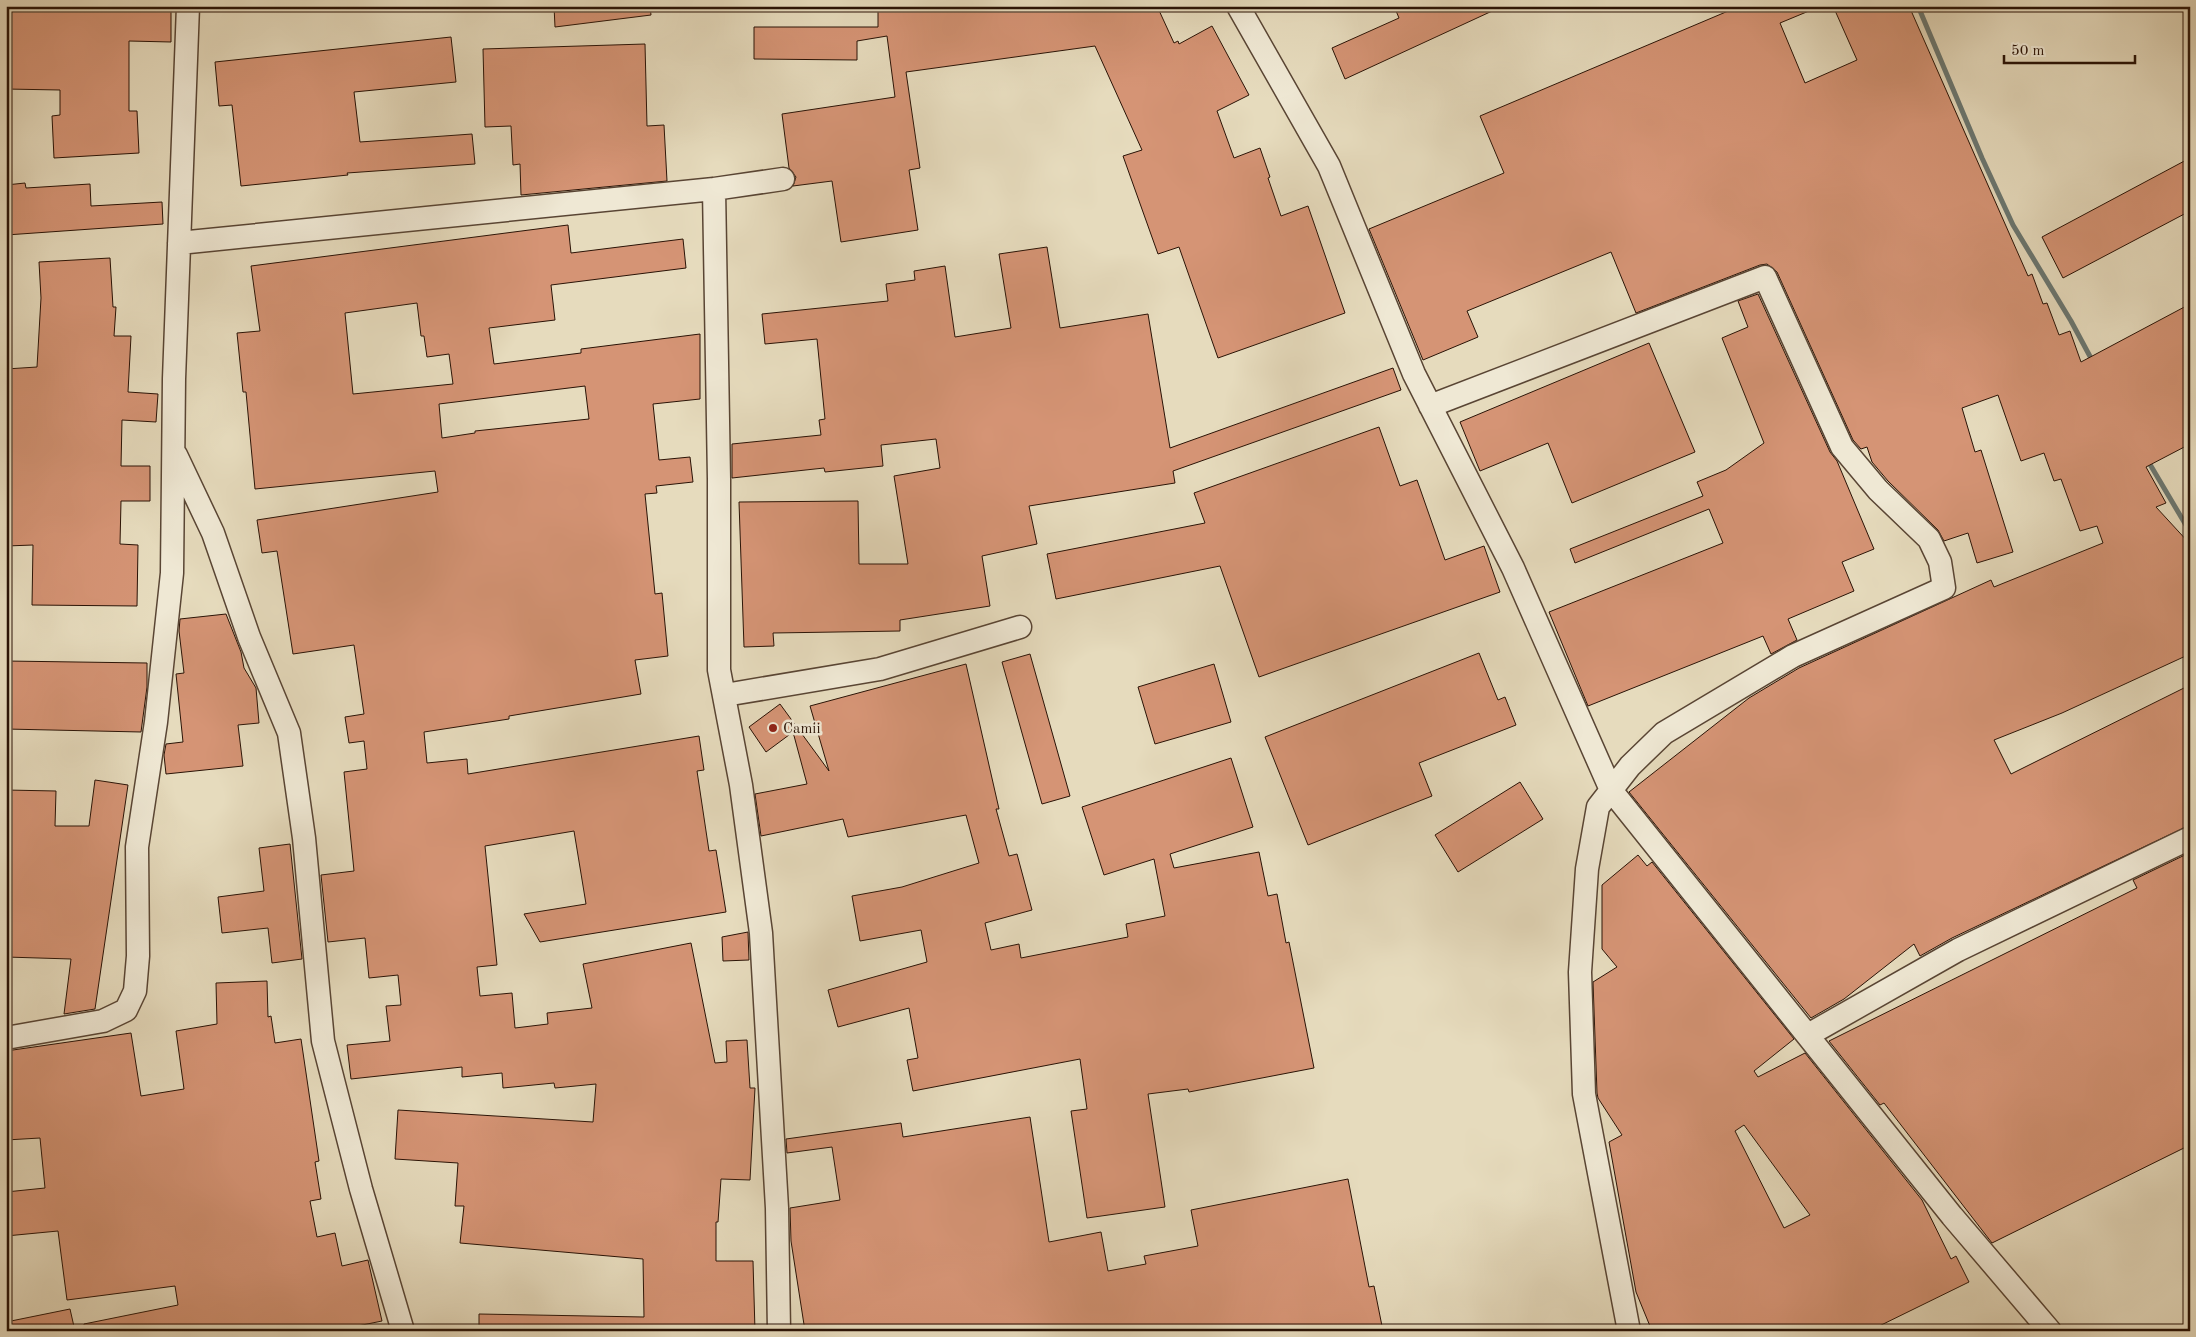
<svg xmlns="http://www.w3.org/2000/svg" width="2196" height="1337" viewBox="0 0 2196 1337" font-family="'Old Standard TT',serif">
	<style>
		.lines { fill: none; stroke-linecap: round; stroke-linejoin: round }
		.stream { stroke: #6b7771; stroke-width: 5 }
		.building { fill: #d59475; stroke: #2a1306; fill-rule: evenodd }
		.minor-casing { stroke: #594534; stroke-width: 25 }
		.minor { stroke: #efe8d4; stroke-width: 22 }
		.poi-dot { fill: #8f2418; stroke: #efe8d4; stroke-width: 2 }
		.labels { text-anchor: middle; stroke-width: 5; stroke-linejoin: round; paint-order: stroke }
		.poi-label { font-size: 15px; fill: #2a1306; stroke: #efe8d4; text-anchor: start }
	</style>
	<rect width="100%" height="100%" fill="#e6dbbd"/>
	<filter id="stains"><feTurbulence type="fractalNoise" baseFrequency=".004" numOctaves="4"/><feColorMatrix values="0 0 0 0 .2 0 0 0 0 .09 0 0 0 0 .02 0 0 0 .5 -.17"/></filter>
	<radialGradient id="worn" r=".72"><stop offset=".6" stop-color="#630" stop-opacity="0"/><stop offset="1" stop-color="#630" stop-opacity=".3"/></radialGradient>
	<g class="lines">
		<!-- stream -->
		<path class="stream" d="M1918,6L1982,158L2013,225L2071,321L2093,362
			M2148,461L2190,532"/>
	</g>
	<!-- building -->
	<path class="building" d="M6,6H171V42L129,41V111H137L139,153L54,158L52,116L60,115V90L6,89Z
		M554,6H650L651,15L555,27Z
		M878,6H1157L1174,43L1178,41L1179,44L1212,26L1249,95L1217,111L1234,158L1260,148L1270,177L1268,178L1281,216L1308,206L1345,313L1218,358L1179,247L1158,254L1123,156L1142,150L1095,46L906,72L920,168L909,170L918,230L841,242L832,181L793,186L796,177L789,168L782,114L895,97L887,36L857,41V60L754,59V27H878Z
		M1394,6H1503L1345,79L1332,48L1399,18Z
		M1740,6H1821L1780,23L1805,83L1857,60L1833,6H1909L2028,276L2032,274L2043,304L2047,303L2059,335L2070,331L2081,362L2190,304V444L2146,467L2166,503L2156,507L2190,544V654L2062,713L1994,740L2011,774L2190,685V825L1952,938L1920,956L1914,944L1844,999L1811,1018L1629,792L1749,698L1799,668L1991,580L1994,587L2103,543L2097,526L2080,531L2061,479L2054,481L2044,453L2021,461L1998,395L1962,408L1975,452L1981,450L2013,552L1977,563L1968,533L1944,541L1938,530L1888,481L1872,462L1867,447L1861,449L1853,440L1777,272L1767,264L1760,265L1636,313L1611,252L1467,311L1478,337L1423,360L1369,229L1504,173L1480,116Z
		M451,37L456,82L354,92L360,142L472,134L475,164L347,173L348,175L241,186L232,105L219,106L215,62Z
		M645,44L647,126L664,125L667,181L521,195L520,164L513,165L511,126L485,127L483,49Z
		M2190,158V211L2063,278L2042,237Z
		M25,183L26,188L90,184L91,206L162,202L163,224L6,235V185Z
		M568,225L571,253L683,239L686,268L551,285L555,320L489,328L494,364L581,353V349L700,334V399L653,404L659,460L690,457L693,482L656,486L657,493L645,494L655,594L662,593L668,656L635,660L641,694L509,716V719L424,732L427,763L467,759L468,774L699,736L704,770L697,771L709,851L716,850L726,912L540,942L524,914L586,904L574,831L485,846L497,965L477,967L480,996L512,993L515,1028L548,1024L547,1013L592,1008L583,964L691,943L715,1063L727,1062L726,1041L747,1040L750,1088H755L750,1180L721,1179L718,1222H716V1261H753L755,1331H479V1314L644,1317L643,1259L460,1243L464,1206H455L458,1163L395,1159L398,1110L593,1122L596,1084L555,1088L554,1083L503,1088L502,1073L462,1077V1067L351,1079L347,1045L390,1041L386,1006L401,1005L398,975L369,978L365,938L328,942L321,875L354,871L344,772L367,769L364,741L349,743L345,717L364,714L354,645L293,654L277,551L262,553L257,520L438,492L435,471L255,489L246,392H243L237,333L260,331L251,266ZM417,303L421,336H424L427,357L449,354L453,384L353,394L345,313ZM585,386L589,419L475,431V433L442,438L439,404Z
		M1047,247L1060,328L1148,314L1170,448L1393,368L1401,390L1173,471L1175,483L1029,506L1037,544L982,556L990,606L900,620V631L773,633L774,646L744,647L739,502L858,501L859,564H908L894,476L940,468L936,439L881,445L883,466L825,472L824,468L732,478V444L821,435L819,420L825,419L817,339L765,344L762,314L888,301L886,284L915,280L914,271L945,266L955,337L1011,328L999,254Z
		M110,258L113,307H116L114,336H131L128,392L158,394L156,422L122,420L121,466H150V501H121L120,544L138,545L137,606L32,605L33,545L6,546V369L37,367L41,298L39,262Z
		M1758,294L1830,452L1837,461L1874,549L1842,562L1854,591L1788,619L1797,640L1771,654L1763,636L1588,706L1549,612L1723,543L1709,509L1575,563L1570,549L1703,496L1697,482L1726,470L1764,443L1722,338L1748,327L1738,301Z
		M1649,343L1695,452L1572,503L1548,443L1480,471L1460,422Z
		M1379,427L1400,486L1417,480L1445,560L1484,546L1500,592L1259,677L1220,566L1056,599L1047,554L1205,523L1194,493Z
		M226,614L241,652L244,668L256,688L259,723L238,725L243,766L166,774L164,755L166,744L183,742L176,674L184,673L179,631L180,619Z
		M1479,653L1498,700L1505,697L1516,725L1419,763L1432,796L1308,845L1265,737Z
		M1030,654L1070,796L1042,804L1002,662Z
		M6,661L147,663V687L141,732L6,729Z
		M966,664L999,809H996L1009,856L1017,854L1032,910L985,923L991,950L1019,944L1021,958L1128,937L1126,924L1165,916L1154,859L1104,875L1082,807L1231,758L1253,827L1170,854L1174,868L1259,852L1268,896L1277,894L1286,943L1289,942L1314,1068L1189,1092L1188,1089L1148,1094L1165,1207L1087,1218L1071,1111L1087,1109L1080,1059L913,1091L907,1060L918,1058L909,1008L838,1027L828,990L927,962L921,930L860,941L852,896L902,887L979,863L966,815L848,837L843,819L761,836L755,794L807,784L793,732L766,752L749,727L780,704L829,771L810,706Z
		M1214,664L1231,722L1155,744L1138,687Z
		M95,780L128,785L95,1009L64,1014L71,959L6,957V790L56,791L55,826H89Z
		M1520,782L1543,819L1458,872L1435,835Z
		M290,844L302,959L272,963L268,928L222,933L218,897L264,891L259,848Z
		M2187,854L2190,859V1145L1992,1243L1884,1103L1880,1105L1829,1041L2137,888L2133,880Z
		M1638,855L1647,866L1652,862L1794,1039L1754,1071L1758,1077L1805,1053L1922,1200L1951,1259L1956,1256L1969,1282L1869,1331H1652L1636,1292L1609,1142L1622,1135L1598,1098L1597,1093L1593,982L1617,967L1602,949V885ZM1744,1125L1810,1215L1784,1228L1735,1131Z
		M748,932L749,960L723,961L722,937Z
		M267,981L268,1017L271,1016L275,1043L301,1039L319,1161L315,1162L321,1199L310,1201L317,1237L335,1233L342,1266L368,1260L382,1321L333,1331H84V1324L178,1305L175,1286L67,1300L58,1231L6,1236V1192L45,1188L40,1138L6,1140V1098H10L6,1051L131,1033L141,1096L184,1089L176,1031L217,1024L216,983Z
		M1030,1117L1049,1242L1101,1232L1108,1271L1146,1264L1144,1256L1198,1246L1191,1210L1348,1179L1369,1287L1374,1286L1383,1331H1171L1170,1326L1158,1328V1326L1131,1331H883V1328L863,1331H805L791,1241L790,1208L840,1200L832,1147L787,1153L786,1139L901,1123L903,1137Z
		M70,1309L75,1331H6V1322Z"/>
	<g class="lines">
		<defs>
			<path id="minor" d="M1238,6L1329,166L1414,374L1513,568L1611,790L1952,1216L2050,1331
				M714,189L719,479V670L741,785L761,933L777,1208L779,1331
				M179,243L714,189L783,179
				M1430,406L1765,277L1842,447L1878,490L1929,539L1940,562L1944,588L1793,656L1664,733L1630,766L1598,807L1587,869L1580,972L1584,1094L1629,1331
				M176,455L213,533L249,637L289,733L304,838L323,1041L361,1189L403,1331
				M725,695L880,669L1020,627
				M1808,1035L1958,950L2190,838
				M6,1038L103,1021L126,1010L135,991L138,956L137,847L156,722L172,573L174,379L188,6"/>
		</defs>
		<!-- minor casing -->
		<use href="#minor" class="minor-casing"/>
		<!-- minor -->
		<use href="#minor" class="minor"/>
	</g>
	<!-- markers -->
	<circle class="poi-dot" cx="773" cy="728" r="5"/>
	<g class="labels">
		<!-- poi labels -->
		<g class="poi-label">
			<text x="783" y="733">Camii</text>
		</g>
	</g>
	<!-- margin -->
	<rect width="2196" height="1337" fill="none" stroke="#e6dbbd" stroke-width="25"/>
	<rect x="8" y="8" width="2181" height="1322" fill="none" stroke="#2a1306" stroke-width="2.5"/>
	<rect x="12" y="12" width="2171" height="1312" fill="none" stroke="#2a1306"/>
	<!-- scale -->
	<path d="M2004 55v8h131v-8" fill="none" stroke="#2a1306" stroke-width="2.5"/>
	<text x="2011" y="55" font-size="15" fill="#2a1306" stroke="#efe8d4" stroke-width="4" paint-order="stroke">50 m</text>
	<rect width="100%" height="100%" filter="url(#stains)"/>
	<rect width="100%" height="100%" fill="url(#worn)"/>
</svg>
